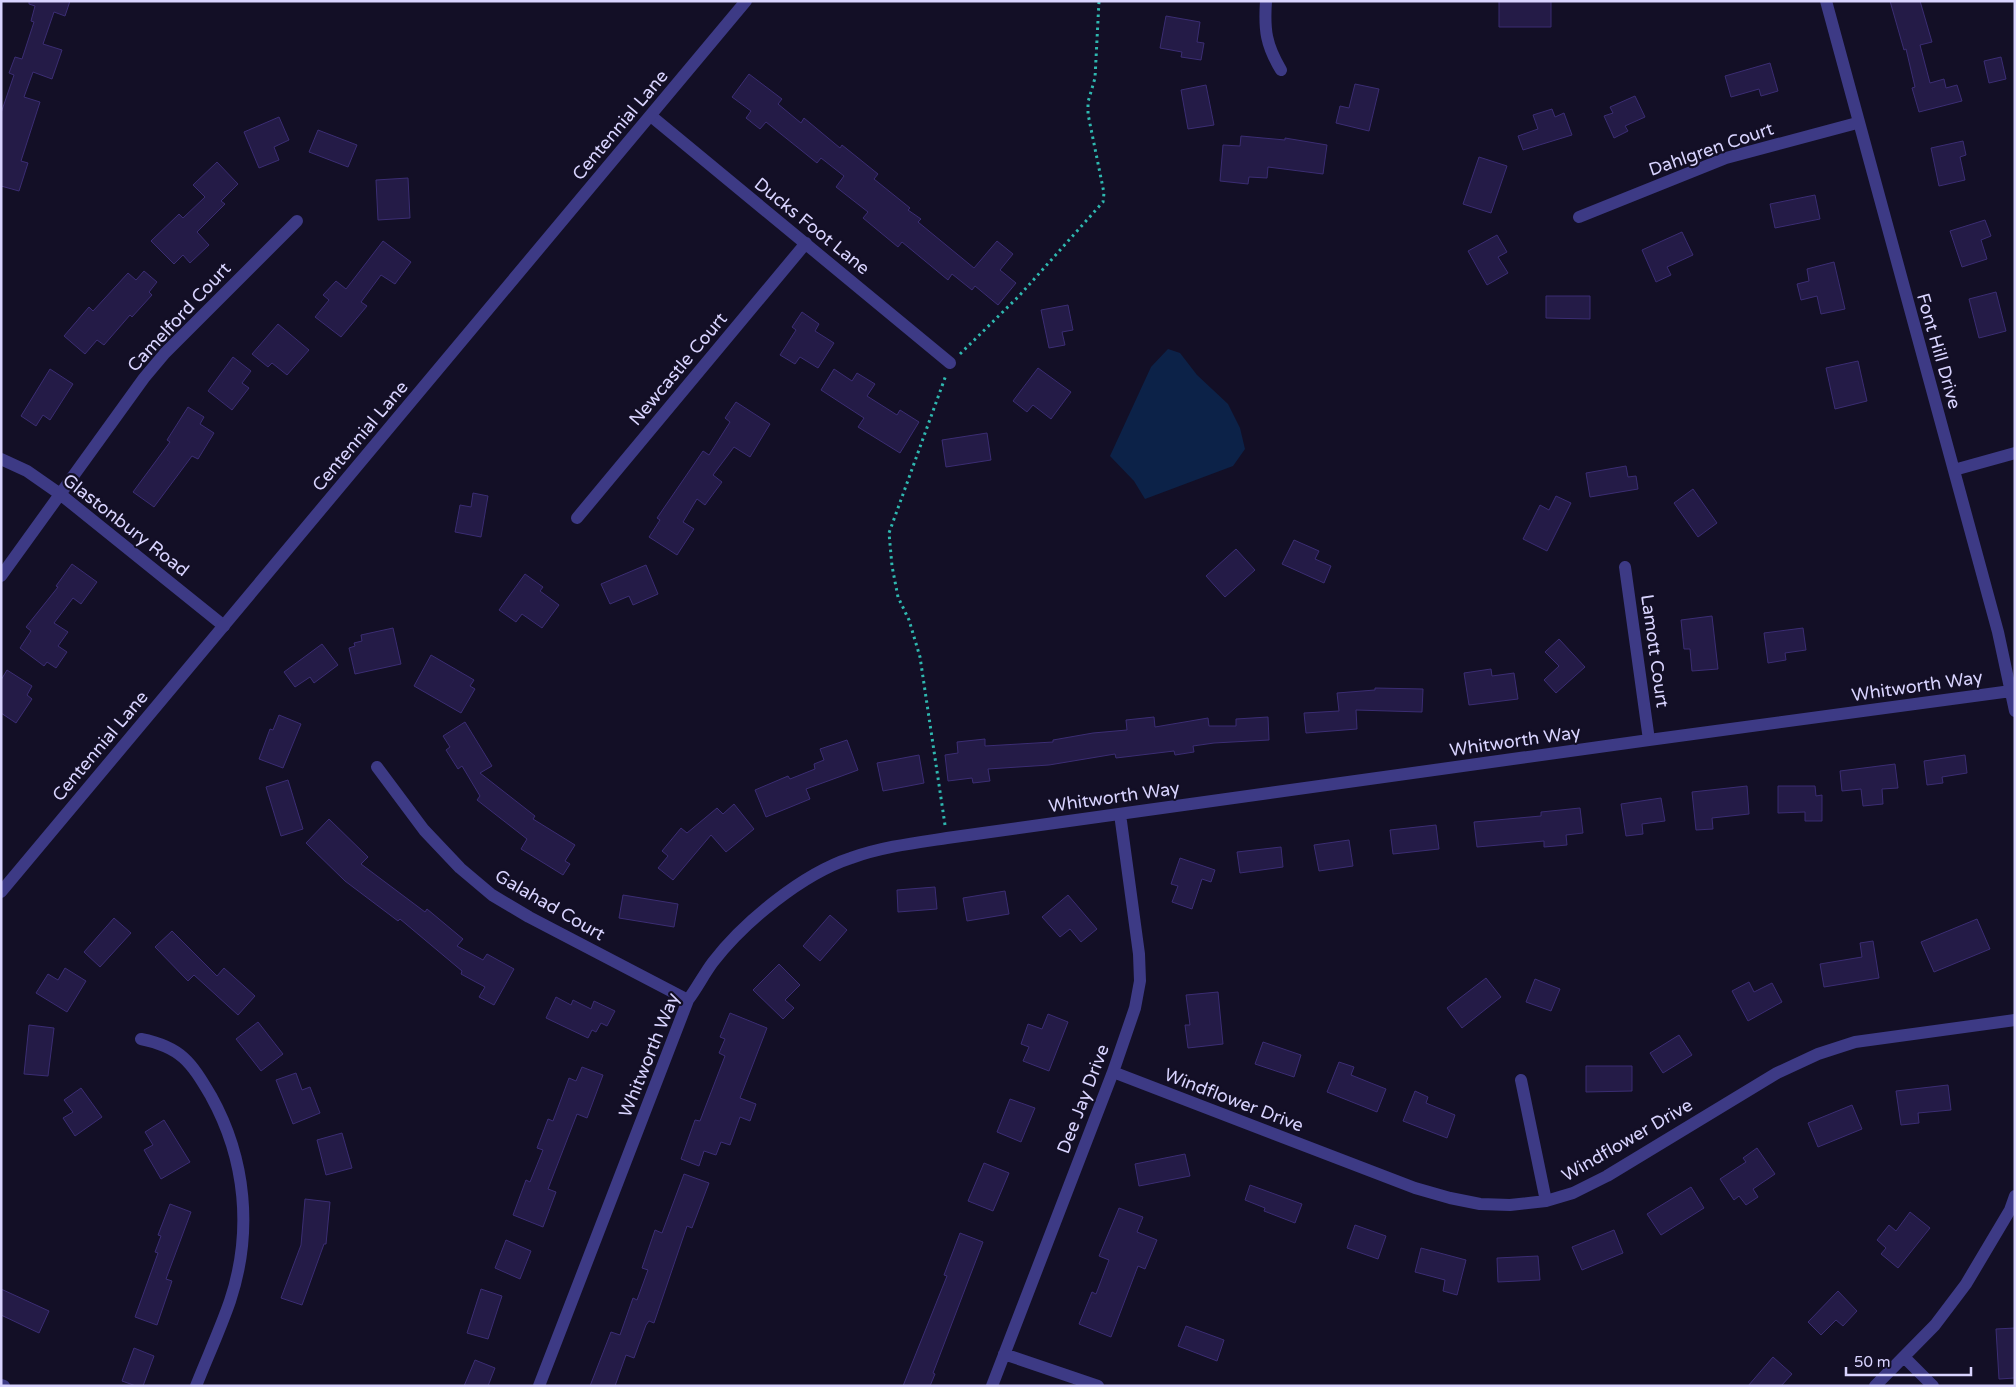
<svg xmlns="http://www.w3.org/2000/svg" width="2016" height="1387" viewBox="0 0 2016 1387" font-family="'Varela Round',sans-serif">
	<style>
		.water { fill: #0c2248 }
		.building { fill: #241b47; stroke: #3b2d73 }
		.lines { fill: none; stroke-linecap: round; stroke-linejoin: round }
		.path { stroke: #2fb8b0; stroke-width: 3; stroke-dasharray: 2.5 4; stroke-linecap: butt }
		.minor { stroke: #3d3a85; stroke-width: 12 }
		.tertiary { stroke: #3d3a85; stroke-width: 12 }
		.labels { text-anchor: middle; stroke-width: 4.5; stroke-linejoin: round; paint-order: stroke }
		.street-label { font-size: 18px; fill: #d9d4ff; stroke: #130f26 }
	</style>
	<rect width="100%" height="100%" fill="#130f26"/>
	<!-- water -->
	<path class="water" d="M1168,349L1180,353L1197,375L1228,404L1240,428L1245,449L1233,466L1145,499L1134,481L1110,456L1151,367Z"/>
	<!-- building -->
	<path class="building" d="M29,1H70L65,16L54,12L43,44L62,50L52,79L33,72L24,97L40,102L21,161L28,163L19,191L1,186V113L14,75L9,73L15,57L22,59L34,22L31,21L35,6L29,4Z
		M1499,1H1551V27H1499Z
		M1890,1H1920L1932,42L1920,45L1930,83L1944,79L1946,88L1957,85L1962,101L1919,112L1912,88L1915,87L1906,49L1904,50Z
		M1166,16L1200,22L1197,42L1204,43L1201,60L1181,57L1182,52L1160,48Z
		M2001,57L2006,79L1989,83L1984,61Z
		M1770,63L1778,91L1761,96L1759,89L1731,97L1725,76Z
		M749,74L782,99L778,104L801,123L804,118L840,148L842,145L878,174L874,179L910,208L908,210L921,219L918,222L974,268L997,241L1013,254L1000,270L1016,283L998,305L975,286L972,290L952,274L948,280L902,242L898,247L863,218L868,212L836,187L844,176L821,158L817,163L766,122L760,129L746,118L751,111L732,97Z
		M1355,84L1379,89L1369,131L1336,123L1340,106L1349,108Z
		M1206,85L1214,125L1188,129L1181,90Z
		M1635,96L1645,117L1625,126L1628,131L1614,138L1604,116L1613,113L1610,107Z
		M1552,109L1555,117L1564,113L1572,135L1523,150L1518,136L1538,129L1533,115Z
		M279,117L289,140L274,147L279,160L259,168L244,132Z
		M318,130L357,145L348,167L309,152Z
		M1241,136L1285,140V138L1327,145L1323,174L1268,167L1267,178L1249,177L1248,184L1220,181L1223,145L1240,146Z
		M1963,141L1966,155L1960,157L1965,180L1939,186L1931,148Z
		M1479,157L1507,166L1491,213L1463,204Z
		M217,162L238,184L221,201L225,204L197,232L209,245L190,263L183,255L174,264L151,241L179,214L183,218L205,197L193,185Z
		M408,178L410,218L378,220L376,180Z
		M1815,195L1820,219L1775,228L1770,204Z
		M1985,220L1991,236L1981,240L1987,259L1962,267L1950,231Z
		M1682,232L1693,255L1667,267L1671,275L1656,282L1642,250Z
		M1497,235L1507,252L1498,257L1508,273L1487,285L1468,251Z
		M383,241L411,262L395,284L381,275L361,302L367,306L341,337L315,317L329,300L323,295L336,281L346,289Z
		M1834,262L1845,309L1821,314L1817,296L1801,300L1797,284L1809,281L1807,269Z
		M144,271L157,282L149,292L152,295L132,317L130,315L104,345L97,340L85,354L64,336L89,307L93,311L128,273L136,280Z
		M1996,292L2006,331L1979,338L1969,299Z
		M1546,296H1590V319L1546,318Z
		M1068,305L1073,330L1062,332L1065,345L1049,348L1041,310Z
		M802,312L819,324L815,331L834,343L818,368L800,357L795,364L780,355L796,330L792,327Z
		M278,324L309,350L287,375L272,363L268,367L252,354Z
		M233,357L251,371L242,383L249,388L232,410L208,391Z
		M1858,361L1867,401L1835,409L1826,368Z
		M1038,368L1071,392L1051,419L1033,405L1027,412L1013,401Z
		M50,369L73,384L50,420L43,415L36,426L21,416Z
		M834,369L852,381L857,373L875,384L867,396L897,415L900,410L919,422L900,453L858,427L864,418L821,390Z
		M736,402L770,424L750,457L734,447L713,475L722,482L705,505L697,499L683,522L694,529L677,555L649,537L660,520L657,518L703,451L709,455L730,422L725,418Z
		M188,407L204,417L200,424L214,433L198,459L192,456L154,507L133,492L170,442L167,440Z
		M987,433L991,460L946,467L942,440Z
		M1626,466L1628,477L1636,476L1638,489L1590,497L1586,473Z
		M1693,489L1717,523L1698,537L1674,503Z
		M473,493L488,496L481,537L455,532L460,505L471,507Z
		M1556,496L1571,503L1547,551L1523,539L1540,505L1549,510Z
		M1294,540L1319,551L1315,559L1331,566L1324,583L1282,564Z
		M1236,549L1255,570L1225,597L1206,576Z
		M72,564L97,582L81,604L73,598L54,623L68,632L58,646L67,652L56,668L47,662L44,666L20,648L31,631L26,627L58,587L56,586Z
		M646,565L658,594L633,605L629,596L610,604L601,584Z
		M525,574L543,587L540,591L559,605L542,628L522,614L516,622L499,610Z
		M1712,616L1718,669L1692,671L1690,649H1684L1681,620Z
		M393,628L401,664L355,674L349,648L355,646L354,643L362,641L361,635Z
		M1803,628L1806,650L1785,653L1786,660L1768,663L1764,633Z
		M1559,639L1585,667L1556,693L1544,680L1559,666L1545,652Z
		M322,644L338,665L314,683L310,677L295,687L284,672Z
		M431,655L474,680L470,686L475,689L461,713L414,686Z
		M1491,669L1492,676L1514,673L1518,699L1469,705L1464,673Z
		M7,670L32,686L27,695L32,699L16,723L1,713V680Z
		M1375,688L1423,689L1422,712L1356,710L1357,729L1306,733L1304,713L1339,711L1337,693L1375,690Z
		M279,715L301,724L283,768L259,759L270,729L273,730Z
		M1154,717L1155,727L1208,718L1209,726H1236V719L1268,717L1269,740L1214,743L1193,746L1194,752L1175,755L1174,751L1116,758L1115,754L1049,765L988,769L990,781L973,783L972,778L948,781L945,755L958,753L957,742L985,739V746L1053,742V740L1093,733L1127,730L1126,720Z
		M465,722L492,766L480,773L535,816L533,819L575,845L565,861L570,864L563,875L521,849L527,839L477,800L480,796L462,766L458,769L446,750L450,747L443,736Z
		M847,740L858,770L806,789L810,799L766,817L755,790L788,776L790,779L815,769L814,764L824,760L820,749Z
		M919,755L924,783L883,791L877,763Z
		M1965,755L1967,773L1942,777L1943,783L1927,785L1924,761Z
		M1895,764L1898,788L1882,789L1883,804L1863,806L1861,789L1842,791L1840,771Z
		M288,780L303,829L281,836L266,787Z
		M1747,786L1749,814L1712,818L1713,829L1696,830L1692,792Z
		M1778,786H1815L1816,796L1822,795V821H1805V812L1778,813Z
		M1661,798L1665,821L1642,824L1643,834L1626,836L1621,804Z
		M734,804L754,829L726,852L711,835L673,880L658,868L668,856L662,851L681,828L687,833L717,808L723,814Z
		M1580,808L1583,833L1566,835L1567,845L1544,847V841L1477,847L1474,822L1541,816V812Z
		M329,819L368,857L361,864L425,912L427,909L463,939L457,946L483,960L487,954L514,969L494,1005L479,997L485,987L461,974L462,971L400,919L398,921L345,881L306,843Z
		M1436,825L1439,849L1393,854L1390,830Z
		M1349,840L1353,866L1319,871L1314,845Z
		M1281,847L1283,867L1240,873L1237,852Z
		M1180,858L1215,870L1211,882L1202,879L1192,909L1172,902L1178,886L1171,884Z
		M935,887L937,909L898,912L897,890Z
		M1005,891L1009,914L967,921L963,898Z
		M623,895L678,904L674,927L619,918Z
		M1068,895L1097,929L1081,942L1070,929L1060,937L1042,917Z
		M830,915L847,930L820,961L803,946Z
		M114,918L131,933L100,967L84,952Z
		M1977,919L1990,949L1934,972L1921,942Z
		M172,931L217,976L224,968L255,996L238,1015L194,975L188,981L155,947Z
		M1873,941L1879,978L1824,987L1820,964L1862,957L1860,943Z
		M779,964L800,985L785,1000L794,1008L783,1019L753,990Z
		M65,968L86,981L67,1012L36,993L48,974L58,980Z
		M1486,978L1501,997L1462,1028L1447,1008Z
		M1535,979L1560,989L1551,1011L1526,1002Z
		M1749,982L1754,992L1772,983L1782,1002L1748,1021L1732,991Z
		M1218,992L1223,1044L1188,1048L1185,1025H1190L1186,995Z
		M556,997L571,1005L573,1000L591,1009L594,1001L615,1011L607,1026L601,1023L596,1032L592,1030L588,1038L546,1018Z
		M730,1013L767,1028L740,1098L756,1104L750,1121L740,1117L730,1145L721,1142L716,1155L704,1151L699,1166L681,1159L695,1120L700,1121L725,1056L719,1053L725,1039L720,1037Z
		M1048,1014L1068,1022L1049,1071L1023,1061L1029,1047L1021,1044L1028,1024L1042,1029Z
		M258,1022L283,1054L261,1071L236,1039Z
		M29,1025L54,1028L48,1076L24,1074Z
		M1679,1035L1692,1055L1663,1073L1650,1053Z
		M1263,1042L1301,1055L1294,1077L1255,1064Z
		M1339,1062L1354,1067L1351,1075L1386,1089L1377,1112L1327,1092Z
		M1586,1066H1632V1091L1586,1092Z
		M582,1067L603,1075L587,1118L577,1114L548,1189L556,1192L543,1227L513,1215L526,1180L530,1182L543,1150L537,1148L548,1119L553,1121L569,1078L576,1081Z
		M296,1073L302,1090L310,1087L320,1113L293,1124L276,1080Z
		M1948,1085L1951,1110L1918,1113L1919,1123L1901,1125L1896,1091Z
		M81,1088L102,1117L75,1136L63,1118L73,1112L64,1100Z
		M1415,1091L1428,1097L1426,1103L1455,1115L1447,1138L1403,1121Z
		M1010,1099L1035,1108L1021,1142L997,1132Z
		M1852,1105L1862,1129L1818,1147L1808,1123Z
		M164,1120L190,1162L161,1179L144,1150L153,1145L145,1132Z
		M342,1133L352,1168L326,1175L317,1140Z
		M1757,1148L1775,1174L1753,1189L1758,1197L1746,1205L1739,1196L1734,1200L1720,1179L1746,1162L1743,1158Z
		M1185,1154L1190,1176L1139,1186L1135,1164Z
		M984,1163L1009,1173L993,1211L968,1201Z
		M684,1174L709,1183L692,1228L687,1226L654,1323L649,1321L646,1325L634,1358L626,1355L615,1386H590L611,1332L620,1335L633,1298L637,1300L648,1270L642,1268L655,1230L662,1233Z
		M1250,1185L1302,1204L1295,1223L1264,1211L1265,1208L1245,1200Z
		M1691,1187L1704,1208L1661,1235L1647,1214Z
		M305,1199L330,1202L326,1244H324L302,1305L281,1298L301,1245Z
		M170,1204L191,1212L166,1279L172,1281L157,1325L135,1317L158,1253L155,1252L161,1236L158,1235Z
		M1119,1208L1143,1217L1137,1232L1157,1240L1145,1269L1138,1266L1111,1337L1079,1324L1092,1292L1096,1294L1109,1260L1099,1256Z
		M1910,1212L1930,1228L1898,1268L1881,1254L1886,1248L1877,1240L1889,1225L1896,1231Z
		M1355,1225L1386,1236L1378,1259L1347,1248Z
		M1614,1230L1623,1253L1582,1270L1572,1247Z
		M960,1233L983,1242L933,1373L935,1374L930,1386H903L947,1276L944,1275Z
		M506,1240L531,1251L520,1279L495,1268Z
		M1421,1248L1466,1260L1457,1295L1443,1291L1445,1280L1415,1272Z
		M1538,1256L1540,1280L1498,1282L1497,1258Z
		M1,1289L49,1311L39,1333L1,1315Z
		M481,1289L502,1296L488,1339L467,1333Z
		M1838,1291L1857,1311L1843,1326L1836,1320L1821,1335L1808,1322Z
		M1186,1326L1224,1340L1217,1361L1178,1346Z
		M2015,1328V1378L1999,1379L1996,1329Z
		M134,1348L154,1356L143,1386H136L122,1381Z
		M1773,1357L1792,1374L1781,1386H1748Z
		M475,1360L495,1368L488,1386H464Z"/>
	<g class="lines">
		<!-- path -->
		<path class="path" d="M960,354L1019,296L1103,202L1104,193L1088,114V102L1095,78L1099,1
			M945,825L920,657L909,620L898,597L892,566L889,533L946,375"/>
		<!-- minor -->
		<path class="minor" d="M1266,1C1264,30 1266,45 1281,70
			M1826,1L1998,632L2015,711
			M651,116L950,363
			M1579,217L1726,158L1857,123
			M1,459L27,471L60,494L224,626
			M1954,470L2015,453
			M577,518L806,243
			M1625,567L1649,740
			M1,576L144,378L165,353L297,221
			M377,767L424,830L460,868L492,895L529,917L688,1000
			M141,1039C181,1047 191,1062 211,1096C246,1159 253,1232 230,1301C220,1330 207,1358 196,1386
			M1113,1072L1415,1188L1450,1198L1480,1204L1510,1205L1546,1201L1573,1193L1607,1176L1777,1073L1818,1054L1855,1042L2015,1020
			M1521,1080L1546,1201
			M1004,1354L1098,1386
			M1904,1357L1933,1386
			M1,1385L4,1386
			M539,1386L688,1000C697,988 704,974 713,962C744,922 802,874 851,858C882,847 914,843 947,838L1649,740L2011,691
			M992,1386L1113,1072L1135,1008L1140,981L1139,954L1120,814
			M1875,1386L1935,1325L1966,1284L2010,1210L2015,1196"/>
		<!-- tertiary -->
		<path class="tertiary" d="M1,892L746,1"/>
	</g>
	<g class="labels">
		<!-- street labels -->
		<g class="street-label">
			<text transform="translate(620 125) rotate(-50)" y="6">Centennial Lane</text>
			<text transform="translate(1711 149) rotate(-19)" y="6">Dahlgren Court</text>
			<text transform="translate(812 226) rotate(39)" y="6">Ducks Foot Lane</text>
			<text transform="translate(179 317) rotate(-47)" y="6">Camelford Court</text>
			<text transform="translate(1939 351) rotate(74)" y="6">Font Hill Drive</text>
			<text transform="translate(678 369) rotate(-50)" y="6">Newcastle Court</text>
			<text transform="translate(360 436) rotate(-50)" y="6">Centennial Lane</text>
			<text transform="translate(126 525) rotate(38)" y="6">Glastonbury Road</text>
			<text transform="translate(1655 651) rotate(82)" y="6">Lamott Court</text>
			<text transform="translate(1917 686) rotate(-8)" y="6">Whitworth Way</text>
			<text transform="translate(1515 741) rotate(-8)" y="6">Whitworth Way</text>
			<text transform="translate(100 746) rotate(-50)" y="6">Centennial Lane</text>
			<text transform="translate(1114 797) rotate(-8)" y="6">Whitworth Way</text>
			<text transform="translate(550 905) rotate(30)" y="6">Galahad Court</text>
			<text transform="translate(649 1055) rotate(-68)" y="6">Whitworth Way</text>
			<text transform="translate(1083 1099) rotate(-69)" y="6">Dee Jay Drive</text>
			<text transform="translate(1234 1100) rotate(21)" y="6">Windflower Drive</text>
			<text transform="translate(1627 1140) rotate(-30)" y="6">Windflower Drive</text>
		</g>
	</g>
	<!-- border -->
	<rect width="2016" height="1387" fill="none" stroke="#d9d4ff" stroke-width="5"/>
	<!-- scale -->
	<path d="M1846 1367v8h125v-8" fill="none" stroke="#d9d4ff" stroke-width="2.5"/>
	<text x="1854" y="1367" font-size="15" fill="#d9d4ff" stroke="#130f26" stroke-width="4" paint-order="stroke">50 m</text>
</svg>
